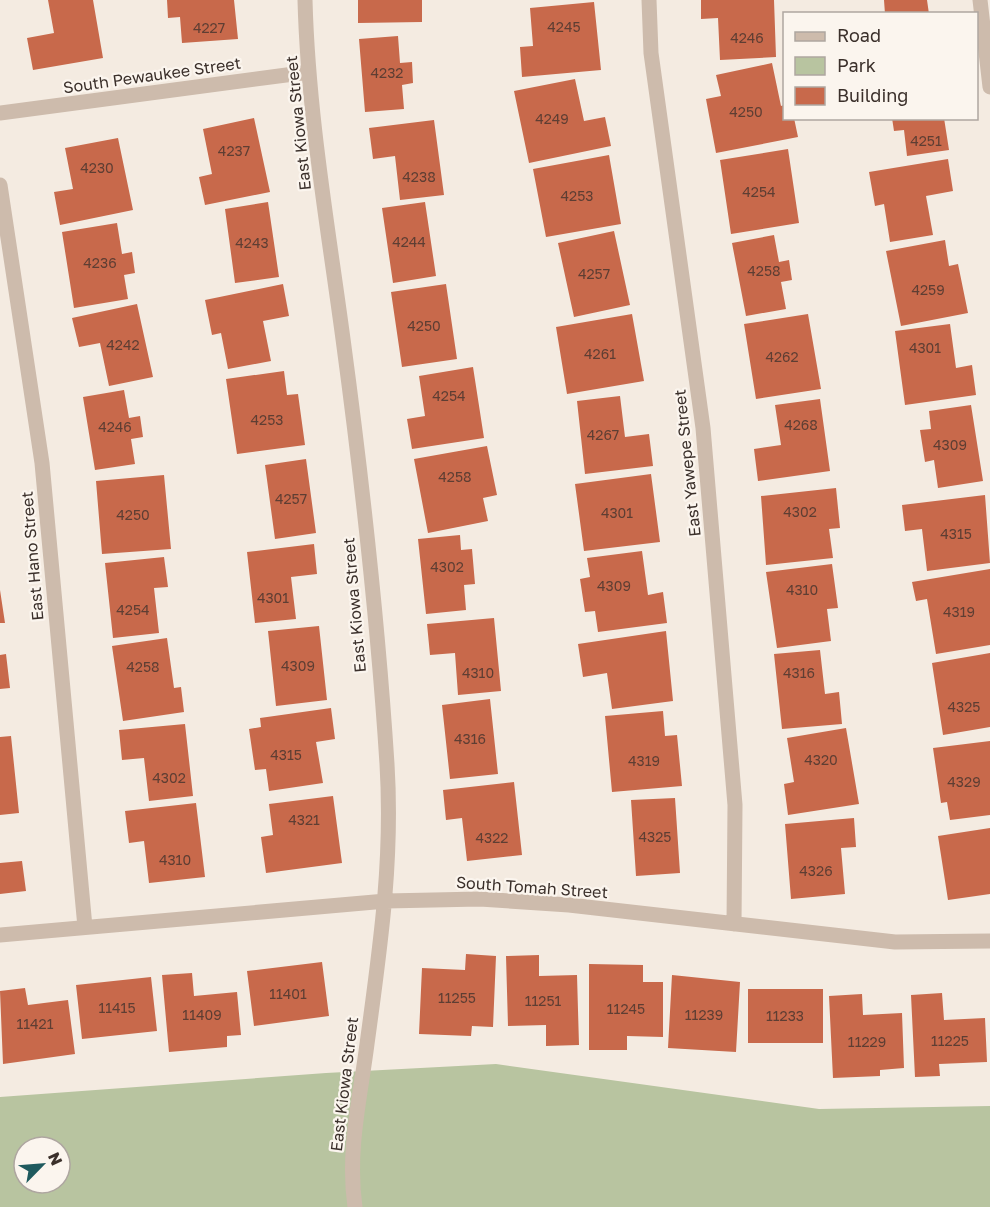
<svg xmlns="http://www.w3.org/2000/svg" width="990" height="1207" viewBox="0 0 990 1207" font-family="'Golos Text',sans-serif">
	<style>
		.green { fill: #b8c4a0; fill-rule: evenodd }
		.building { fill: #c8694b }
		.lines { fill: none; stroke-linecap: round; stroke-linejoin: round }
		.minor { stroke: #cdbbac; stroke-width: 15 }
		.labels { text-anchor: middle; stroke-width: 4.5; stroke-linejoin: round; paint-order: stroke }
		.number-label { font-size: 14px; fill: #5e3e33 }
		.street-label { font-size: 16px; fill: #3b302b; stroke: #fbf5ee }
	</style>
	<rect width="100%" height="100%" fill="#f4ebe1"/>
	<!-- green -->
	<path class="green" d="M496,1064L819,1109L990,1106V1207H0V1097L326,1073ZM24,1147H60V1183H24Z"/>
	<!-- building -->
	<path class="building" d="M48,0H93L103,58L33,70L27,38L54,33Z
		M167,0H234L238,39L182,43L180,17L168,18Z
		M358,0H422V22L358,23Z
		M701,0H774L776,57L720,60L718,18L701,19Z
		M884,0H927L929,14H885Z
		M594,2L601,70L522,77L520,47L533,46L530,8Z
		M398,36L400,63L412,62L413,83L402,85L404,109L365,112L359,39Z
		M772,63L781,106L784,105V118H794L798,137L716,153L706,99L721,96L716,75Z
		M575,79L584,121L605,117L611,146L529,163L514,91Z
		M254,118L270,192L205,205L199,177L212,174L203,129Z
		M892,118H944L949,150L907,156L904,130L894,131Z
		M434,120L444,195L400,200L395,156L373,159L369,128Z
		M118,138L133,210L60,225L54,192L73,189L65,148Z
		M788,149L799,223L731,234L720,160Z
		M609,155L621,224L546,237L533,169Z
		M948,159L953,191L926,196L933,235L890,242L884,204L875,206L869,172Z
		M268,202L279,277L235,283L225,209Z
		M425,202L436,276L393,283L382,208Z
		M117,223L122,254L132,252L135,273L124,275L128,299L74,308L62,232Z
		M614,231L630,305L574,317L558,243Z
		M774,235L779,262L789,260L792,280L781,282L786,309L746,316L732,243Z
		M945,240L949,266L958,264L968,313L901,326L886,251Z
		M283,284L289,316L263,321L271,361L228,369L221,333L212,335L205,300Z
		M446,284L457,359L402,367L391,292Z
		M137,304L153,377L109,386L100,343L79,347L72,318Z
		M632,314L644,381L567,394L556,327Z
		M808,314L821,389L756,399L744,324Z
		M950,324L956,368L972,365L976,395L905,405L895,331Z
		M473,367L484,438L412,449L407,419L425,416L419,376Z
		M284,371L287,395L298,394L305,445L237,454L226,379Z
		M124,390L129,418L140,416L143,437L131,439L135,464L95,470L83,397Z
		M620,396L625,437L649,434L653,466L585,474L577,401Z
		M820,399L830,471L758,481L754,449L781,445L775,405Z
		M971,405L983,481L938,488L934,460L925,462L920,430L931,429L929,411Z
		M487,446L497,495L483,498L488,521L428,533L414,459Z
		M306,459L316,533L275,539L265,465Z
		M651,474L660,542L584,551L575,484Z
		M164,475L171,549L102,554L96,481Z
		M836,488L840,528L829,529L833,558L766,565L761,496Z
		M985,495L990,563L927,571L922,529L905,531L902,505Z
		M460,535L461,550L472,549L475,584L464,585L466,610L426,614L418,539Z
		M314,544L317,574L291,577L296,619L255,623L247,552Z
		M642,551L648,595L663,592L667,623L598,632L595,611L585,612L580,579L590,577L587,558Z
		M164,557L168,587L154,588L159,633L113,638L105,563Z
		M832,564L838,608L827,609L831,641L777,648L766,572Z
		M990,569V645L936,654L927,599L916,601L912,582Z
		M0,590L5,623H0Z
		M494,618L501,691L458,695L455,653L430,655L427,624Z
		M319,626L327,700L276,706L268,631Z
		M666,631L673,701L612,709L607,673L583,677L578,644Z
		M167,638L174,688L181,687L184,712L123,721L112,646Z
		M820,650L825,694L839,692L842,724L782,729L774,654Z
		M990,653V727L943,735L932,663Z
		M6,654L10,688L0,689V655Z
		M490,699L498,774L450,779L442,705Z
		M331,708L335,739L316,742L323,783L269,791L266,769L255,770L249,729L261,727L260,718Z
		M663,711L665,736L677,735L682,786L612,792L605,716Z
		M185,724L193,796L149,801L144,758L122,760L119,730Z
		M846,728L859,804L788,815L784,784L794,782L787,738Z
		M11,736L19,813L0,815V737Z
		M990,741V815L950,820L947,802L941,803L933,748Z
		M514,782L522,855L467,861L462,818L446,820L443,790Z
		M333,796L342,863L266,873L261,837L273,835L269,804Z
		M675,798L680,873L636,876L631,800Z
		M196,803L205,877L149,883L144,841L129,843L125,811Z
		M854,818L856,847L841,848L845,894L791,899L785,824Z
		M990,828V894L948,900L938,836Z
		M22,861L26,891L0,894V863Z
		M466,954L496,956L493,1027L472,1026L471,1036L419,1034L422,968L465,970Z
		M539,955V976L577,975L579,1045L546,1046V1025L508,1026L506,956Z
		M322,962L329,1016L254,1026L247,971Z
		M589,964L643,965V982H663V1037L627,1036V1050H589Z
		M192,973L194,996L237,992L241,1035L227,1036V1047L169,1052L162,975Z
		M672,975L740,982L736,1052L668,1048Z
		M151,977L157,1031L82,1039L76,985Z
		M25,988L28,1005L68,1000L75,1054L3,1064L0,991Z
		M748,989H823V1043H748Z
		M942,993L944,1020L985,1018L987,1062L939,1064L940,1076L915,1077L911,995Z
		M862,994L863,1015L902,1013L904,1068L880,1070V1076L833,1078L829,996Z"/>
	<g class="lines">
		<!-- minor -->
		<path class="minor" d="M305,0C308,114 328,227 343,339C362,480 378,623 387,764C393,861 380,948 367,1044C360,1099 347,1151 355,1207
			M649,0L651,53L703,428L735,805L734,924
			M980,0L990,87
			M0,113L309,72
			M0,185L42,463L85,927
			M0,935L386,901L480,899L569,905L895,942L990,941"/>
	</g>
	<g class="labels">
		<!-- number labels -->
		<g class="number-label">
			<text x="564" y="32">4245</text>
			<text x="209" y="33">4227</text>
			<text x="747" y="43">4246</text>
			<text x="387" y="78">4232</text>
			<text x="746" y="117">4250</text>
			<text x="552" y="124">4249</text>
			<text x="926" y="146">4251</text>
			<text x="234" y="156">4237</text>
			<text x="97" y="173">4230</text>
			<text x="419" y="182">4238</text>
			<text x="759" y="197">4254</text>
			<text x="577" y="201">4253</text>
			<text x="409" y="247">4244</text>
			<text x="252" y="248">4243</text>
			<text x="100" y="268">4236</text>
			<text x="764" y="276">4258</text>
			<text x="594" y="279">4257</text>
			<text x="928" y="295">4259</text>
			<text x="424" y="331">4250</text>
			<text x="123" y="350">4242</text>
			<text x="925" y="353">4301</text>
			<text x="600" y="359">4261</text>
			<text x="782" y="362">4262</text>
			<text x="449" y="401">4254</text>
			<text x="267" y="425">4253</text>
			<text x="801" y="430">4268</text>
			<text x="115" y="432">4246</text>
			<text x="603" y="440">4267</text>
			<text x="950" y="450">4309</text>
			<text x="455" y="482">4258</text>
			<text x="291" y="504">4257</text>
			<text x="800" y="517">4302</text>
			<text x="617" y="518">4301</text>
			<text x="133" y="520">4250</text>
			<text x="956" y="539">4315</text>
			<text x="447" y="572">4302</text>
			<text x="614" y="591">4309</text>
			<text x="802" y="595">4310</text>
			<text x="273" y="603">4301</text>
			<text x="133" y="615">4254</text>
			<text x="959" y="617">4319</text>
			<text x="298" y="671">4309</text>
			<text x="143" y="672">4258</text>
			<text x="478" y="678">4310</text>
			<text x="799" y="678">4316</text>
			<text x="964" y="712">4325</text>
			<text x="470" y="744">4316</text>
			<text x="286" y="760">4315</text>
			<text x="821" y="765">4320</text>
			<text x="644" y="766">4319</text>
			<text x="169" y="783">4302</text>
			<text x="964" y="787">4329</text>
			<text x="304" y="825">4321</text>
			<text x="655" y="842">4325</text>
			<text x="492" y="843">4322</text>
			<text x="175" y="865">4310</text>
			<text x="816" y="876">4326</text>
			<text x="288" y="999">11401</text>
			<text x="457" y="1003">11255</text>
			<text x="543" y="1006">11251</text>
			<text x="117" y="1013">11415</text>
			<text x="626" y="1014">11245</text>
			<text x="202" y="1020">11409</text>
			<text x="704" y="1020">11239</text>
			<text x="785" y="1021">11233</text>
			<text x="35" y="1029">11421</text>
			<text x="950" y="1046">11225</text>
			<text x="867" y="1047">11229</text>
		</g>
		<!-- street labels -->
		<g class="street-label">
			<text transform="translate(152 75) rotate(-8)" y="6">South Pewaukee Street</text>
			<text transform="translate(298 123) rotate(-96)" y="6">East Kiowa Street</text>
			<text transform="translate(687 463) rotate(-96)" y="6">East Yawepe Street</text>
			<text transform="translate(32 556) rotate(-95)" y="6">East Hano Street</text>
			<text transform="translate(354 605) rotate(-95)" y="6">East Kiowa Street</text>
			<text transform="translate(532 887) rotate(4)" y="6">South Tomah Street</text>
			<text transform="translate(344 1084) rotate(-83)" y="6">East Kiowa Street</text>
		</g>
	</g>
	<!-- legend -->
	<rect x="783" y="12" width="195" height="108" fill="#fbf5ee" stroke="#aea6a0" stroke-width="1.5"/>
	<rect x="795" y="32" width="30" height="9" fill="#cdbbac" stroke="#aea6a0" stroke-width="1.5"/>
	<text x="837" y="42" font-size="18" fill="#3b302b">Road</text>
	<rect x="795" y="57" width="30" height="18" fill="#b8c4a0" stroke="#aea6a0" stroke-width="1.5"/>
	<text x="837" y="72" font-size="18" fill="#3b302b">Park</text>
	<rect x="795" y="87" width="30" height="18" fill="#c8694b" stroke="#aea6a0" stroke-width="1.5"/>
	<text x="837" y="102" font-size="18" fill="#3b302b">Building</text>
	<!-- north arrow -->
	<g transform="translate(42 1165) rotate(65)"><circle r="28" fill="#fbf5ee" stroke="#aea6a0" stroke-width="1.5"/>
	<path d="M0-4.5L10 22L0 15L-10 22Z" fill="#1f5a5e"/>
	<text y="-9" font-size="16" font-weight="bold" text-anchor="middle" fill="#3b302b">N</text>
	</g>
</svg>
